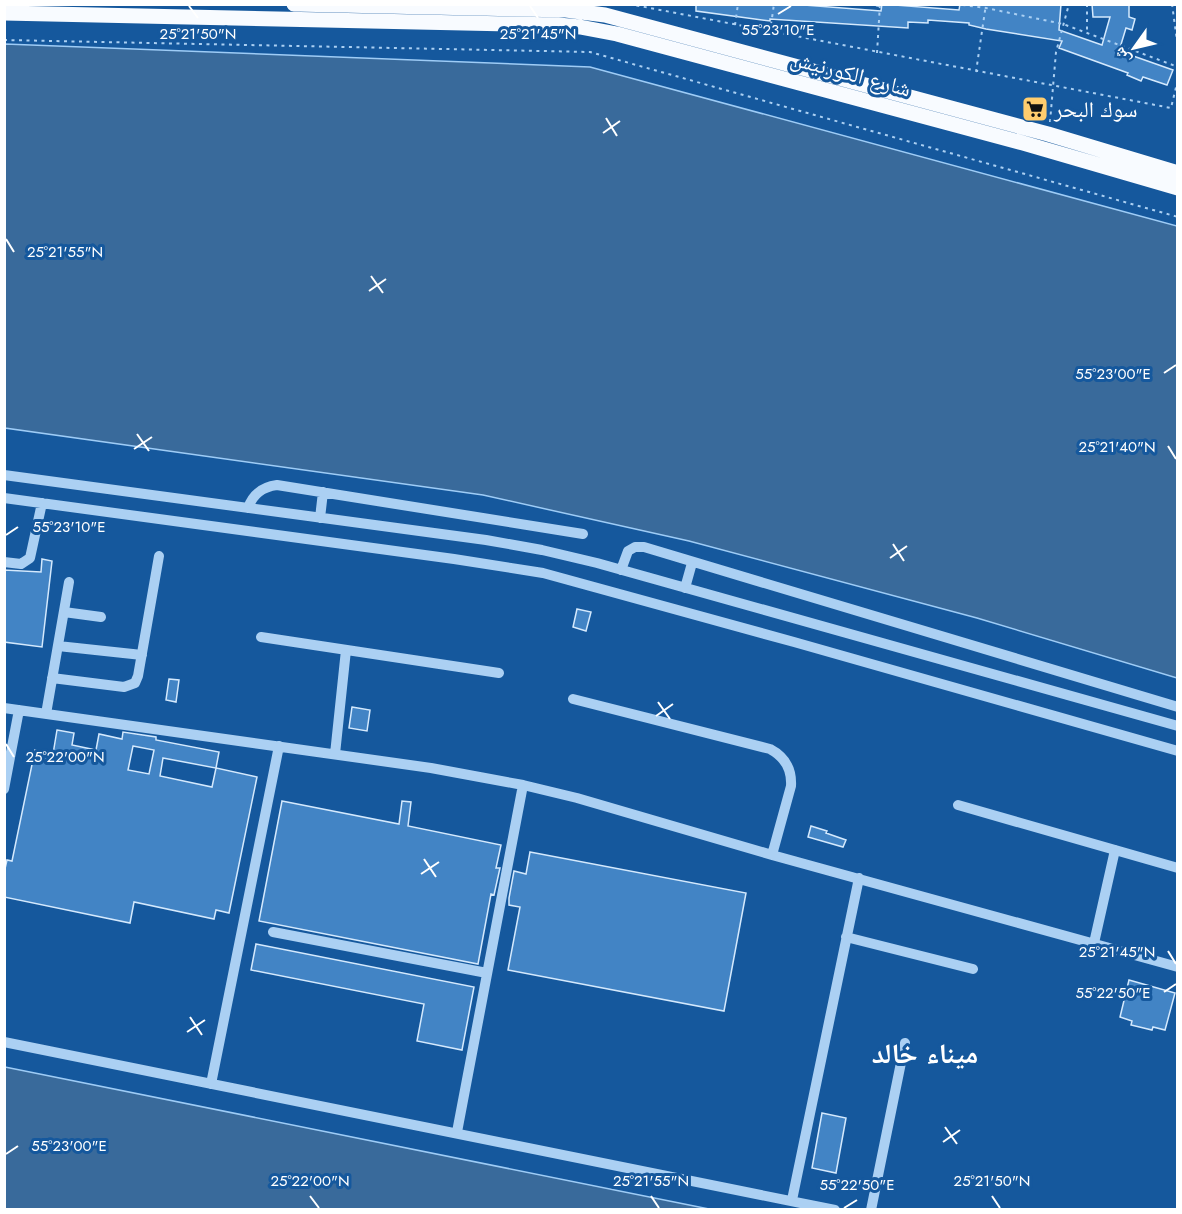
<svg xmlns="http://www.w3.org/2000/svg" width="1182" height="1214" viewBox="0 0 1182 1214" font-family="Jost,'Noto Naskh Arabic',sans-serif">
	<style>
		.water { fill: #396a9b; stroke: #9eccf6; stroke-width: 1.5 }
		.building { fill: #4284c5; stroke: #d4e9fd; stroke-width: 1.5; fill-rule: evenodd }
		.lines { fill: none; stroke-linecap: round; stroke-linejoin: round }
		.path { stroke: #abd0f3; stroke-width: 2; stroke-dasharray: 3 4.5; stroke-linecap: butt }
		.minor { stroke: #abd0f3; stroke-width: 10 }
		.major { stroke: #f8fbff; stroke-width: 15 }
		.ticks { fill: none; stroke: #fff; stroke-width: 2 }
		.labels { text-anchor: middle; stroke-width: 6; stroke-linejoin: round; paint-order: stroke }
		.street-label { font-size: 22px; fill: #fff; stroke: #15589d }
		.poi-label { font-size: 22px; fill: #fff; stroke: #15589d; text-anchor: start }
		.district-label { font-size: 28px; font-weight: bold; fill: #fff; stroke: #15589d }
		.ticks-label { font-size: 15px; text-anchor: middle; fill: #fff; stroke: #15589d; stroke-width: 6; stroke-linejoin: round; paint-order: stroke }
	</style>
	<rect width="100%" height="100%" fill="#15589d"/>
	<!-- water -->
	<path class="water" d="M5,44L590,67L1177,226V678L977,618L689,541L483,495L5,428Z
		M4,1067H5L709,1209H5Z"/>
	<!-- building -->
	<path class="building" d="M696,4H791L881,11L882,4L959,10L960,4H1061L1059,30L1102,45L1110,17H1093L1092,4H1129V17L1135,19L1132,30L1126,28L1119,51L1173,70L1167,85L1143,77L1141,81L1127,75L1128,73L1059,48L1062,41L986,29L969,25V23L928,20V23L908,22V28L770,19V21L696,11Z
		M42,559L52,561L42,647L4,642V570L41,572Z
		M577,609L591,612L586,631L573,627Z
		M169,679L179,680L176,702L166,700Z
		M352,707L370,710L367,731L349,728Z
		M57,730L74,733L72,745L96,750L99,734L122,739L123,732L156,737V740L219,752L216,768L257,777L229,913L216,910L214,919L134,902L130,923L4,897V873L7,860L12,861L35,750L53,754ZM133,746L154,750L149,774L128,770ZM163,758L216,768L212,787L160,776Z
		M282,801L399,824L402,801L411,802L408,826L501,845L496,868H500L494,895L491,894L478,964L259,921Z
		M811,826L827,831L826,833L846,840L843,847L808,837Z
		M530,852L746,893L724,1011L508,970L520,907L509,905V898L514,871L526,874Z
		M256,944L474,987L462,1050L417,1041L424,1004L251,970Z
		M1129,980L1175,993L1165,1030L1153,1027L1152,1030L1131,1025L1132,1021L1120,1017Z
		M822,1113L846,1118L836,1173L812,1168Z"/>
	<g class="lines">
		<!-- path -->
		<path class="path" d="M629,4L1171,108L1178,79
			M861,4L880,6
			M955,4L986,8L1063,24L1178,67
			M1087,4V32
			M1172,4L1178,48
			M735,25L738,4
			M770,32L774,4
			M4,40L590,52L1178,217
			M877,53L880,4
			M976,72L986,4
			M1050,122L1056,52L1069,4"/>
		<!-- minor -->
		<path class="minor" d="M4,475L486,540L542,550L597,563L1178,726
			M4,498L454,559L543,573L794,642L1178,751
			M248,508C253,494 262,487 277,485L583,534
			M320,518L323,492
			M4,562L21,564L30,558L42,503
			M621,570L628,551L635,547H644L1178,707
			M685,588L692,563
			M64,612L101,617
			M261,637L499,673
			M58,646L142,655
			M52,678L124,687L135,683L138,676L159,556
			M573,699L770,749C785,757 792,769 791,786L772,855
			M4,708L431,768L523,785L577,798L772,855L1178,967
			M46,714L69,582
			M335,754L346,650
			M4,789L19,710
			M958,805L1178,868
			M273,932L487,973
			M846,937L973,969
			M1094,943L1115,850
			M4,1042L835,1210
			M211,1084L279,746
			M457,1132L523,785
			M792,1200L859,878
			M871,1210L905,1043"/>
		<!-- major -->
		<path class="major" d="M294,4L566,10L605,15L1048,134L1178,173
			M4,13L558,25L580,27L617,34L1023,143L1178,188"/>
	</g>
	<!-- ticks -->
	<path class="ticks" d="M189,6L198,18M530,6L538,18M778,14L791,6M606,118L617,136M603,133L620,121M6,239L14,252M371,276L383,293M369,291L386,279M1164,373L1176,365M137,434L149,451M1168,446L1176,459M134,449L152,437M6,535L18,527M893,544L904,561M890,558L907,546M658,702L670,719M656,716L673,704M6,744L14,757M424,859L436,877M421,874L439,862M1168,951L1176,964M1164,992L1176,984M190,1017L202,1035M187,1032L205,1020M945,1127L957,1144M943,1142L960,1130M6,1154L18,1146M310,1196L319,1208M651,1196L659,1208M992,1196L1000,1208M844,1208L857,1200"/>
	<!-- icons -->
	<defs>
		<symbol id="supermarket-square" viewBox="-11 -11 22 22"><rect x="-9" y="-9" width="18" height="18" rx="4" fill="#ffcd6e" stroke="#15589d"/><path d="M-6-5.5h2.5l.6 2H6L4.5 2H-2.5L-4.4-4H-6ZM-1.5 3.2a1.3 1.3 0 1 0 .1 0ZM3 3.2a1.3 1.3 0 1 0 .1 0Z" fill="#111"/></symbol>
	</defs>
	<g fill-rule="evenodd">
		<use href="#supermarket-square" x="1020" y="94" width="30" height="30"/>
	</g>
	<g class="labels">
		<!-- street labels -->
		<g class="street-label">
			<text transform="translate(851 73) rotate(15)" y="8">شارع الكورنيش</text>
		</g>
		<!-- poi labels -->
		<g class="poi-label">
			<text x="1054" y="117">سوك البحر</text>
		</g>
		<!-- district labels -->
		<g class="district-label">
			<text x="925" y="1063">ميناء خالد</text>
		</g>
	</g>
	<g class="ticks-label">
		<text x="778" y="35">55°23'10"E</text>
		<text x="198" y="39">25°21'50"N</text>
		<text x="538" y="39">25°21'45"N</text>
		<text x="65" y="257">25°21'55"N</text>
		<text x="1113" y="379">55°23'00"E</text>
		<text x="1117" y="452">25°21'40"N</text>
		<text x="69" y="532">55°23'10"E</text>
		<text x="65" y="762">25°22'00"N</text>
		<text x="1117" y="957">25°21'45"N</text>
		<text x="1113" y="998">55°22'50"E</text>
		<text x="69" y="1151">55°23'00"E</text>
		<text x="310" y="1186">25°22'00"N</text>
		<text x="651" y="1186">25°21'55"N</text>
		<text x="992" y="1186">25°21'50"N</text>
		<text x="857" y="1190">55°22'50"E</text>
	</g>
	<!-- border -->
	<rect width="1182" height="1214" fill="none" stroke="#ffffff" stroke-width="12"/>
	<!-- north arrow -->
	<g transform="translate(1134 48) rotate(236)" stroke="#15589d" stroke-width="4.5" paint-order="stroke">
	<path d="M0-4.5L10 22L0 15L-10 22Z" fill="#ffffff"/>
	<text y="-9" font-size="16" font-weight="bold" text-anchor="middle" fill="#ffffff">ش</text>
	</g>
</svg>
